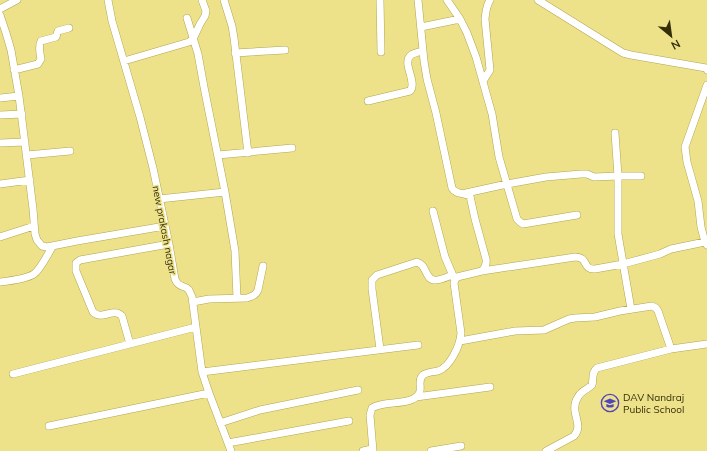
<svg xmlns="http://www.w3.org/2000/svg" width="707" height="451" viewBox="0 0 707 451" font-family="Mulish,sans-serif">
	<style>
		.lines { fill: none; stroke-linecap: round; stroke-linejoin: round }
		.minor-casing { stroke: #b2a650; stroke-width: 8 }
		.minor { stroke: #fff; stroke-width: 7 }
		.labels { text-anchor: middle; stroke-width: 3; stroke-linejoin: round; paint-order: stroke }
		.street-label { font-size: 10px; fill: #332e08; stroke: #ede18a }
		.poi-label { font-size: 10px; fill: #332e08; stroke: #ede18a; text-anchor: start }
	</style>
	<rect width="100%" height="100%" fill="#ede18a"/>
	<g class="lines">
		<defs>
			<path id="minor" d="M108,0L112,21L140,117L153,168L169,244L175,279C179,289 184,284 189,290C189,291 192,296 192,297L202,372L209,393L231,451
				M224,0L232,26L234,38L248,153
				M380,0L381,52
				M447,0L460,19L467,33L476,57L492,114L499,157L517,219L520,222L523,224L577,215
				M538,0L623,53L631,55L706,68L707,70
				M0,9L17,0
				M0,15L6,33L11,50L19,96L33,209L35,234L37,240L42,246L47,247L77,241L165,226
				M187,18L198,54L204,87L225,192L235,251L237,298
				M421,27L460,19
				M235,53L285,50
				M124,61L189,42L193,39L200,24L205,16L206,11L202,0
				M14,70L38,64L41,59C40,54 38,46 41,41L56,37L58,31L69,28
				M483,81L490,70L485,19C486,12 486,6 490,0
				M0,98L19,96
				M368,101L410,91C418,82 401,63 411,55C414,53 419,52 423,51
				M0,115L22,114
				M615,133L618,176V234L631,309
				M0,143L25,142
				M27,155L70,151
				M218,155L292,148
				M0,184L30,180
				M466,193L507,184L546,177L581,174H587L594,177L618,176H641
				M159,199L225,192
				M433,211L445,257L454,278
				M0,237L34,226
				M707,245L705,242L701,227L698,201L687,162L685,147L707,85
				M482,271L575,257C589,257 582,270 595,269L623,264L660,254L671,249L705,242
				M0,282C9,281 26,279 34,274C41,269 48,253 53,246
				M193,302L209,299L247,298C253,296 256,295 258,290L263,266
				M460,341L515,331L544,330L569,319L575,318L595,317L620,311L652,306L656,308L658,311L671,349
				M130,344L122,316C113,307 102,321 93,312L76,271V263L80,260L169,244
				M380,349L372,289V280L377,275L417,262C427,265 425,279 434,280C439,281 447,277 452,275
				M202,372L418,345
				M13,374L196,327
				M416,397L490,387
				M220,423L260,410L358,390
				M49,426L209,393
				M228,443L349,421
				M363,451L372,449
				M373,451L370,415L372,408C384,401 400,405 413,399C427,392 415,382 423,375C427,372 433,372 438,371C450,367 460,346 461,333L454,283L455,280L457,277L482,271C486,267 487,264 486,259L475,219L470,196C463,192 456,195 452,188L436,113L427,79L424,61L418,0
				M431,451L461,446
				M546,451L574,436C585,424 568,412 578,397C581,391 588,389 592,385C594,378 591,373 597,368L671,349L707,344"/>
		</defs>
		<!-- minor casing -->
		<use href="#minor" class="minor-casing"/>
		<!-- minor -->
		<use href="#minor" class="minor"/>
	</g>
	<!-- icons -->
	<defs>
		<symbol id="school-ring" viewBox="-11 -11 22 22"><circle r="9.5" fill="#ede18a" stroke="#5145bc" stroke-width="1.5"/><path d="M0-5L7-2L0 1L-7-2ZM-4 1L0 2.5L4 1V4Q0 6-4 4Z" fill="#5145bc"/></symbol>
	</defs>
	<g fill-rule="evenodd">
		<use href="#school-ring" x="600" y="393" width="20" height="20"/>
	</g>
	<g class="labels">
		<!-- street labels -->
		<g class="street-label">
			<text transform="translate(165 230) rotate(79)" y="4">new prakash nagar</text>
		</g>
		<!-- poi labels -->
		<g class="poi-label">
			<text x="623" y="401">DAV Nandraj<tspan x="623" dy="12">Public School</tspan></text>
		</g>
	</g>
	<!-- north arrow -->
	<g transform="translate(671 36) rotate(151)" stroke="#ede18a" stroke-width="3" paint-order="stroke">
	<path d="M0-3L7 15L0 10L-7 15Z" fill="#332e08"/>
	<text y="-6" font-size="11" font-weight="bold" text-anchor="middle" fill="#332e08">N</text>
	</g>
</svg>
